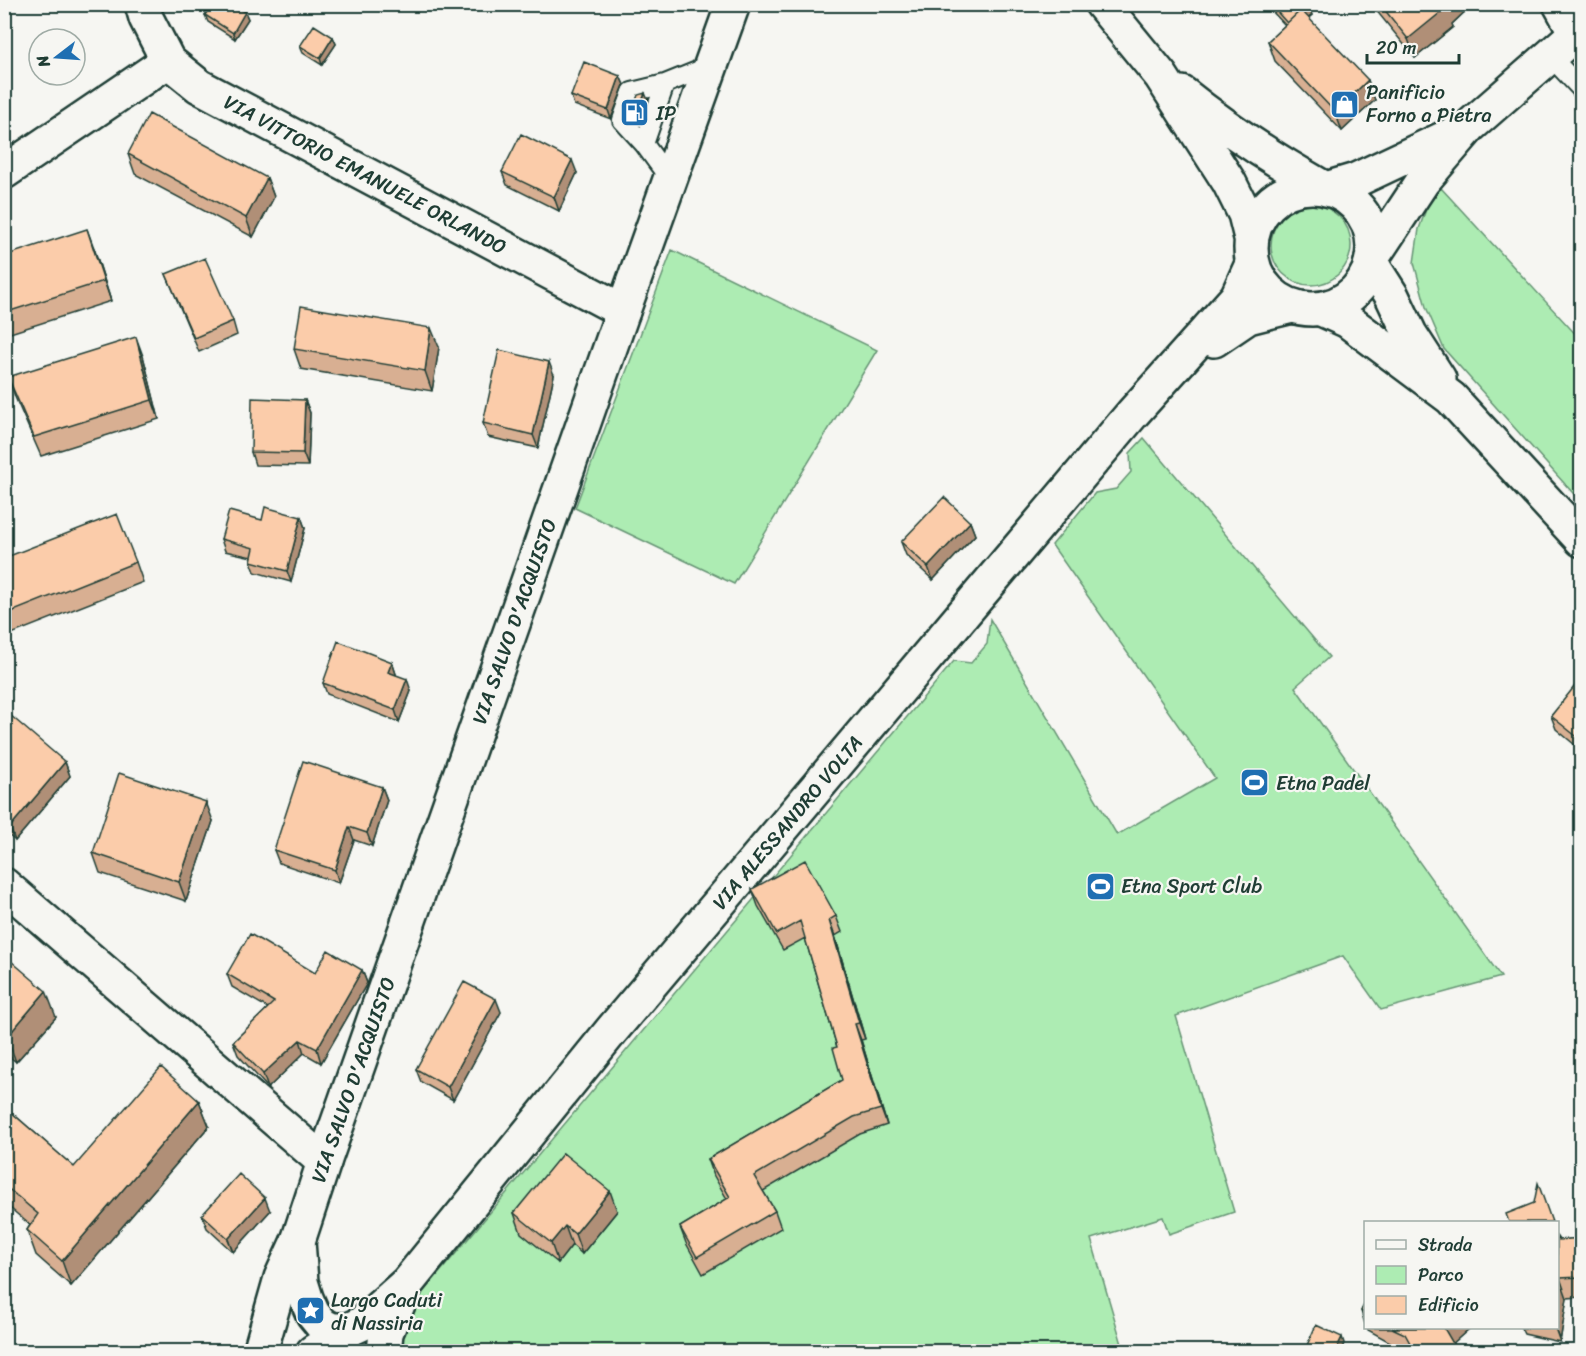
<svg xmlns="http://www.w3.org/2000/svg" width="1586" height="1356" viewBox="0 0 1586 1356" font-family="Sriracha,sans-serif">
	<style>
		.green { fill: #adecb3; stroke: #669474; stroke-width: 1.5 }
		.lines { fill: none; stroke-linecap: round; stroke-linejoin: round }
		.service-casing { stroke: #1f3d34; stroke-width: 22 }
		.minor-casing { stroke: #1f3d34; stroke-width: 38 }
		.tertiary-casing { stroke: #1f3d34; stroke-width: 38 }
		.secondary-casing { stroke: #1f3d34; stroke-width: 38 }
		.service { stroke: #f6f6f2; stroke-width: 18 }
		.minor { stroke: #f6f6f2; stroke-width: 33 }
		.tertiary { stroke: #f6f6f2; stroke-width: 33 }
		.secondary { stroke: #f6f6f2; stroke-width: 33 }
		.wall { fill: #d8af92; stroke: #1f3d34; stroke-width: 1.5 }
		.shaded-wall { fill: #b08f77; stroke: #1f3d34; stroke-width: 1.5 }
		.building { fill: #fbccaa; stroke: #1f3d34; stroke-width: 1.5 }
		.labels { text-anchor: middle; stroke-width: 4.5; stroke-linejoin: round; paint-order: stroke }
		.poi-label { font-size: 20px; fill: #1f3d34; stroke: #f6f6f2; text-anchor: start }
		.street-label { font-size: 20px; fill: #1f3d34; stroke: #f6f6f2 }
	</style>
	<rect width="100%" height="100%" fill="#f6f6f2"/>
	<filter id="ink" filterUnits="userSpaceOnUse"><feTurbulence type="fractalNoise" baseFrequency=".0167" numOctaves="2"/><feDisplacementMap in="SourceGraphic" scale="12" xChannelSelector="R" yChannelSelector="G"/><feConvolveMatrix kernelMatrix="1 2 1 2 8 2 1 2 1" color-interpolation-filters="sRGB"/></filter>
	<g filter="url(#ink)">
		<!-- green -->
		<path class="green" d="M1441,188L1581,340V502L1444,349L1426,307L1414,263L1419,229L1429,201Z
			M1271 245a40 40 0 1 1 80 0a40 40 0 1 1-80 0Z
			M672,250L877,350L734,584L575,508Z
			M1144,438L1329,657L1295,687L1501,977L1381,1010L1343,956L1176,1016L1234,1212L1169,1234L1163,1217L1091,1239L1124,1351L404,1352L399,1337L414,1303L954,661L971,663L987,644L990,619L1117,835L1215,778L1052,545L1095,493L1116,489L1131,472L1130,453Z"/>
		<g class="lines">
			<defs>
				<path id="service" d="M1550,56L1582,90
					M644,144L665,84
					M671,181L644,144L622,120L632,92L665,84L712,65"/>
				<g id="minor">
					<path id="s1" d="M142,4L146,18L168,61L199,86L623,311"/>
					<path d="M1560,4L1576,33"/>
					<path d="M4,172L168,61"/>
					<path d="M4,885L324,1162"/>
				</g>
				<g id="tertiary">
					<path d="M1371,263L1392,296L1410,334L1439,379"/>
					<path d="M1321,309L1348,321L1451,398L1582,540"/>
					<path d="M1214,340L1248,317L1292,306"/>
					<path id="s2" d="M298,1241L301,1282L306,1298L313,1314L322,1325L332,1330H348L361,1324L407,1283L612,1030L1132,414L1237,297L1252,264"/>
					<path id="s3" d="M260,1352L281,1278L298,1241L324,1162L623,311L733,4"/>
					<path d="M313,1352L348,1330"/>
					<path d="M384,1352L386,1333L404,1290"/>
				</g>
				<path id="secondary" d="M1102,4L1161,76L1229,182L1245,214L1251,238
					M1182,93C1228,130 1271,158 1322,187
					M1251 248a61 61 0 1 1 122 0a61 61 0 1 1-122 0Z
					M1326,189L1356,180L1460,131
					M1372,258L1423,181L1470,126L1582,28"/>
			</defs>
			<!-- service casing -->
			<use href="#service" class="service-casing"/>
			<!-- minor casing -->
			<use href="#minor" class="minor-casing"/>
			<!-- tertiary casing -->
			<use href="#tertiary" class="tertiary-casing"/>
			<!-- secondary casing -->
			<use href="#secondary" class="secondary-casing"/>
			<!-- service -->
			<use href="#service" class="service"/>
			<!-- minor -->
			<use href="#minor" class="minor"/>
			<!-- tertiary -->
			<use href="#tertiary" class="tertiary"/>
			<!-- secondary -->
			<use href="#secondary" class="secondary"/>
		</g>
		<!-- wall -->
		<path class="wall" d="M1268,4H1306L1309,8L1312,15L1308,18L1375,100L1342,131L1275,61L1268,41L1285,25L1270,9Z
			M1371,4H1473L1452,24L1453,27L1415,58Z
			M245,12L248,19L235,39L208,22L205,15Z
			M333,37L336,44L322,65L303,53L300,46Z
			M620,76L624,85L611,119L574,105L571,96Z
			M648,100L640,123L635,117L632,111Z
			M128,154L267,178L274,197L253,237L135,174Z
			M502,172L577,173L559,211L507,185Z
			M94,248L111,301L4,335V256Z
			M166,274L233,321L237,335L199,352Z
			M439,347L432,391L301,369L294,349Z
			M143,356L159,419L41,456L15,397L8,377Z
			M554,375L538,448L488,437L483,423Z
			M305,400L310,413L308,466L255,465L251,452Z
			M301,517L305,528L291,582L255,572L251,561L252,557L225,551L221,539L262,520Z
			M970,522L975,535L933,580L906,555L901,542Z
			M4,558L136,562L143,582L4,637Z
			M392,662L396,674V675L411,691L399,722L327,694L323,683Z
			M1581,684V750L1556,729L1551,716Z
			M4,721L65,762L70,776L15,841L4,831Z
			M382,787L387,800L372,846L354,840L339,883L279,863L274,850Z
			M213,821L186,901L100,873L93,853Z
			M752,889L836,916L842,932L835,936L865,1039L861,1040L887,1125L860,1134L763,1191L775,1211L781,1228L703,1274L686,1243L680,1227L727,1199L714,1176L708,1159L842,1080L837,1047L805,938L783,950L758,906Z
			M4,955L56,1017L16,1062L4,1052Z
			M362,970L367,983L321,1063L304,1053L268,1088L238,1055L233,1042L268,1008L232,987L227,974L315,973Z
			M501,1012L453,1100L421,1082L416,1069Z
			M199,1101L209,1126L71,1286L36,1255L27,1230L30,1225L4,1203V1106L74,1167Z
			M270,1211L233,1252L207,1228L202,1215Z
			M617,1211L582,1254L572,1245L558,1263L521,1233L514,1213Z
			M1581,1238V1297L1567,1298L1560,1342L1524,1334L1521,1328H1557L1559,1240Z
			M1365,1303V1324L1361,1311Z
			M1367,1328H1470L1453,1343L1458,1352H1408L1368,1330Z"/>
		<!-- shaded-wall -->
		<path class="shaded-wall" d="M54,4H64L56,10Z
			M1444,4H1473L1452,24L1453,27L1415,58L1408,39Z
			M1309,8L1312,15L1292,33L1290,26Z
			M245,12L248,19L235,39L233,33Z
			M333,37L336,44L322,65L320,58Z
			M620,76L624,85L611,119L608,110Z
			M1368,80L1375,100L1342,131L1335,112Z
			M645,93L648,100L640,123L637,116Z
			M572,160L577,173L559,211L554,197Z
			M267,178L274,197L253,237L246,218Z
			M87,229L94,248L111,301L104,281Z
			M431,328L439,347L432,391L425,371Z
			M136,337L143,356L159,419L152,400Z
			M549,362L554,375L538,448L533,435Z
			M305,400L310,413L308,466L303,453Z
			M301,517L305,528L291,582L287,571Z
			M970,522L975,535L933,580L928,567Z
			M392,662L396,674L392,684L388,672Z
			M407,679L411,691L399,722L395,710Z
			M65,762L70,776L15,841L10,827Z
			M382,787L387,800L372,846L367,833Z
			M206,802L213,821L186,901L179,882Z
			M349,827L354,840L339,883L335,870Z
			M829,920L835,936L865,1039L859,1023Z
			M362,970L367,983L321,1063L317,1049Z
			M46,991L56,1017L16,1062L7,1037Z
			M496,999L501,1012L453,1100L448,1087Z
			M855,1024L861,1040L887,1125L881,1109Z
			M300,1040L304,1053L268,1088L263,1074Z
			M199,1101L209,1126L71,1286L62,1261Z
			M610,1191L617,1211L582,1254L575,1234Z
			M265,1198L270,1211L233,1252L228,1239Z
			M565,1226L572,1245L558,1263L551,1243Z
			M1560,1278L1567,1298L1560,1342L1555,1328H1557V1294Z
			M1444,1328H1470L1450,1346Z
			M1342,1337L1344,1343L1341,1352H1335Z"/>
		<!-- building -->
		<path class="building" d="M212,4H233L245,12L233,33L205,15Z
			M1270,4H1306L1309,8L1304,13L1301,10L1287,23Z
			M1380,4H1444L1446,8L1408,39Z
			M1301,10L1368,80L1335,112L1268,41Z
			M314,25L333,37L320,58L300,46Z
			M584,62L620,76L608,110L571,96Z
			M645,93L637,116L632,111L638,95Z
			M149,114L267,178L246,218L128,154Z
			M521,134L572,160L554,197L502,172Z
			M87,229L104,281L4,313V256Z
			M205,258L233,321L194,338L166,274Z
			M301,306L431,328L425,371L294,349Z
			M136,337L152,400L34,437L8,377Z
			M499,350L549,362L533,435L483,423Z
			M252,398L305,400L303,453L251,452Z
			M944,497L970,522L928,567L901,542Z
			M265,507L301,517L287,571L251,561L254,548L221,539L229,511L262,520Z
			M117,514L136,562L4,615V558Z
			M338,641L392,662L388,672L407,679L395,710L323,683Z
			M1578,682L1581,684V740L1551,716Z
			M10,715L65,762L10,827L4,822V721Z
			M303,761L382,787L367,833L349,827L335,870L274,850Z
			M119,773L206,802L179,882L93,853Z
			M805,860L836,916L829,920L859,1023L855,1024L881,1109L854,1117L754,1176L775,1211L697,1257L680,1227L730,1197L708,1159L842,1080L833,1048L837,1047L800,921L777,934L752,889Z
			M250,934L315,973L328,950L362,970L317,1049L300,1040L263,1074L233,1042L274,1002L227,974Z
			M4,955L46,991L7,1037L4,1035Z
			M464,982L496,999L448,1087L416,1069Z
			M161,1067L199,1101L62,1261L27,1230L38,1214L4,1185V1106L74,1167Z
			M563,1153L610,1191L575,1234L565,1226L551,1243L514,1213Z
			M239,1174L265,1198L228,1239L202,1215Z
			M1538,1183L1552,1222H1509L1506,1214L1534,1203Z
			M1557,1237L1559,1240L1581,1238V1277L1560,1278L1557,1294Z
			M1365,1303V1313L1361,1311Z
			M1316,1325L1342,1337L1335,1352H1304Z
			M1392,1328H1444L1458,1352H1415L1405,1334Z"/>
	</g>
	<!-- icons -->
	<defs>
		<symbol id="shop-square" viewBox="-11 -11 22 22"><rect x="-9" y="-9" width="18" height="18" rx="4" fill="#1f6fb2" stroke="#f6f6f2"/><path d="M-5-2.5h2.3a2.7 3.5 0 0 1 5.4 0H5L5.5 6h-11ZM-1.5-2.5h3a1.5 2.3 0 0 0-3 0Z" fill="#fff"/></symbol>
		<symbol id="fuel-square" viewBox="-11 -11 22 22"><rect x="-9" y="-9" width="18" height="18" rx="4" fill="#1f6fb2" stroke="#f6f6f2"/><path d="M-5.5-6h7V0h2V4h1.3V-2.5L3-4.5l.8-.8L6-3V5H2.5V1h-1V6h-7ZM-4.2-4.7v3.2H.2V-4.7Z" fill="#fff"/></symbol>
		<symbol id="stadium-square" viewBox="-11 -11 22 22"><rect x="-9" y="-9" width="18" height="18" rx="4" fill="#1f6fb2" stroke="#f6f6f2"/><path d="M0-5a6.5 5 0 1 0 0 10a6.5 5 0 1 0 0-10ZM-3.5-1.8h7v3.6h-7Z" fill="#fff"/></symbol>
		<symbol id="sight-square" viewBox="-11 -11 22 22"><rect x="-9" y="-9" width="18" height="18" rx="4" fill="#1f6fb2" stroke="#f6f6f2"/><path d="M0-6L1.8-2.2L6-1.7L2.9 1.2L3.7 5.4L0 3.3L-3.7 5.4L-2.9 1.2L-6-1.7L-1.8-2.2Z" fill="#fff"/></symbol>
	</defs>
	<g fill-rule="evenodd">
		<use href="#shop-square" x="1328" y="88" width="33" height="33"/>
		<use href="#fuel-square" x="618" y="96" width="33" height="33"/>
		<use href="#stadium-square" x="1238" y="766" width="33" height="33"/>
		<use href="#stadium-square" x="1084" y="870" width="33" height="33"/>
		<use href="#sight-square" x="294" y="1294" width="33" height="33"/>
	</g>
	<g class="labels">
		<!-- poi labels -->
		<g class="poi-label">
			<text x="1366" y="99">Panificio<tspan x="1366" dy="23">Forno a Pietra</tspan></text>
			<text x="656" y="120">IP</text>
			<text x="1276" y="790">Etna Padel</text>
			<text x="1121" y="893">Etna Sport Club</text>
			<text x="331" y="1307">Largo Caduti<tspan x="331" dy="23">di Nassiria</tspan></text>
		</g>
		<!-- street labels -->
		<g class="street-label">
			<text dy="7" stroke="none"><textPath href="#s1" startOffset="291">VIA VITTORIO EMANUELE ORLANDO</textPath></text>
			<text dy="7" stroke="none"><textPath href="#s3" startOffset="774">VIA SALVO D'ACQUISTO</textPath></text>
			<text dy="7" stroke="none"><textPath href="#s2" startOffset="790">VIA ALESSANDRO VOLTA</textPath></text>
			<text dy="7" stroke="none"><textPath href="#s3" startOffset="288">VIA SALVO D'ACQUISTO</textPath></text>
		</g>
	</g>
	<!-- margin -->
	<rect width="1586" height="1356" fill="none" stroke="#f6f6f2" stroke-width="24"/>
	<rect x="12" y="12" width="1562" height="1332" fill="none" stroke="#1f3d34" stroke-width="2" filter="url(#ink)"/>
	<!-- legend -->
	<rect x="1364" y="1221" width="195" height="108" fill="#f6f6f2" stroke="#a0aca6" stroke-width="1.5"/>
	<rect x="1376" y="1240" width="30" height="9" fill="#f6f6f2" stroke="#a0aca6" stroke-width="1.5"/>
	<text x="1418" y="1251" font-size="18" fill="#1f3d34">Strada</text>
	<rect x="1376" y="1266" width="30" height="18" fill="#adecb3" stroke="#a0aca6" stroke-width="1.5"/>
	<text x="1418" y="1281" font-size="18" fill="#1f3d34">Parco</text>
	<rect x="1376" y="1296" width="30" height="18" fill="#fbccaa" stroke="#a0aca6" stroke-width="1.5"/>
	<text x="1418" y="1311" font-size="18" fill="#1f3d34">Edificio</text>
	<!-- north arrow -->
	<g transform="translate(57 57) rotate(253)"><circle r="28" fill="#f6f6f2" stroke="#a0aca6" stroke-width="1.5"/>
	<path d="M0-4.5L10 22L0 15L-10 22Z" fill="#1f6fb2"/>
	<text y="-9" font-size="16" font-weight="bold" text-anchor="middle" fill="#1f3d34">N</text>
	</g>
	<!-- scale -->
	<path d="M1367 54v9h92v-9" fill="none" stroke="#1f3d34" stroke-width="3"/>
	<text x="1376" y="54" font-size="18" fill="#1f3d34" stroke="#f6f6f2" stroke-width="4.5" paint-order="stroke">20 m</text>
</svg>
